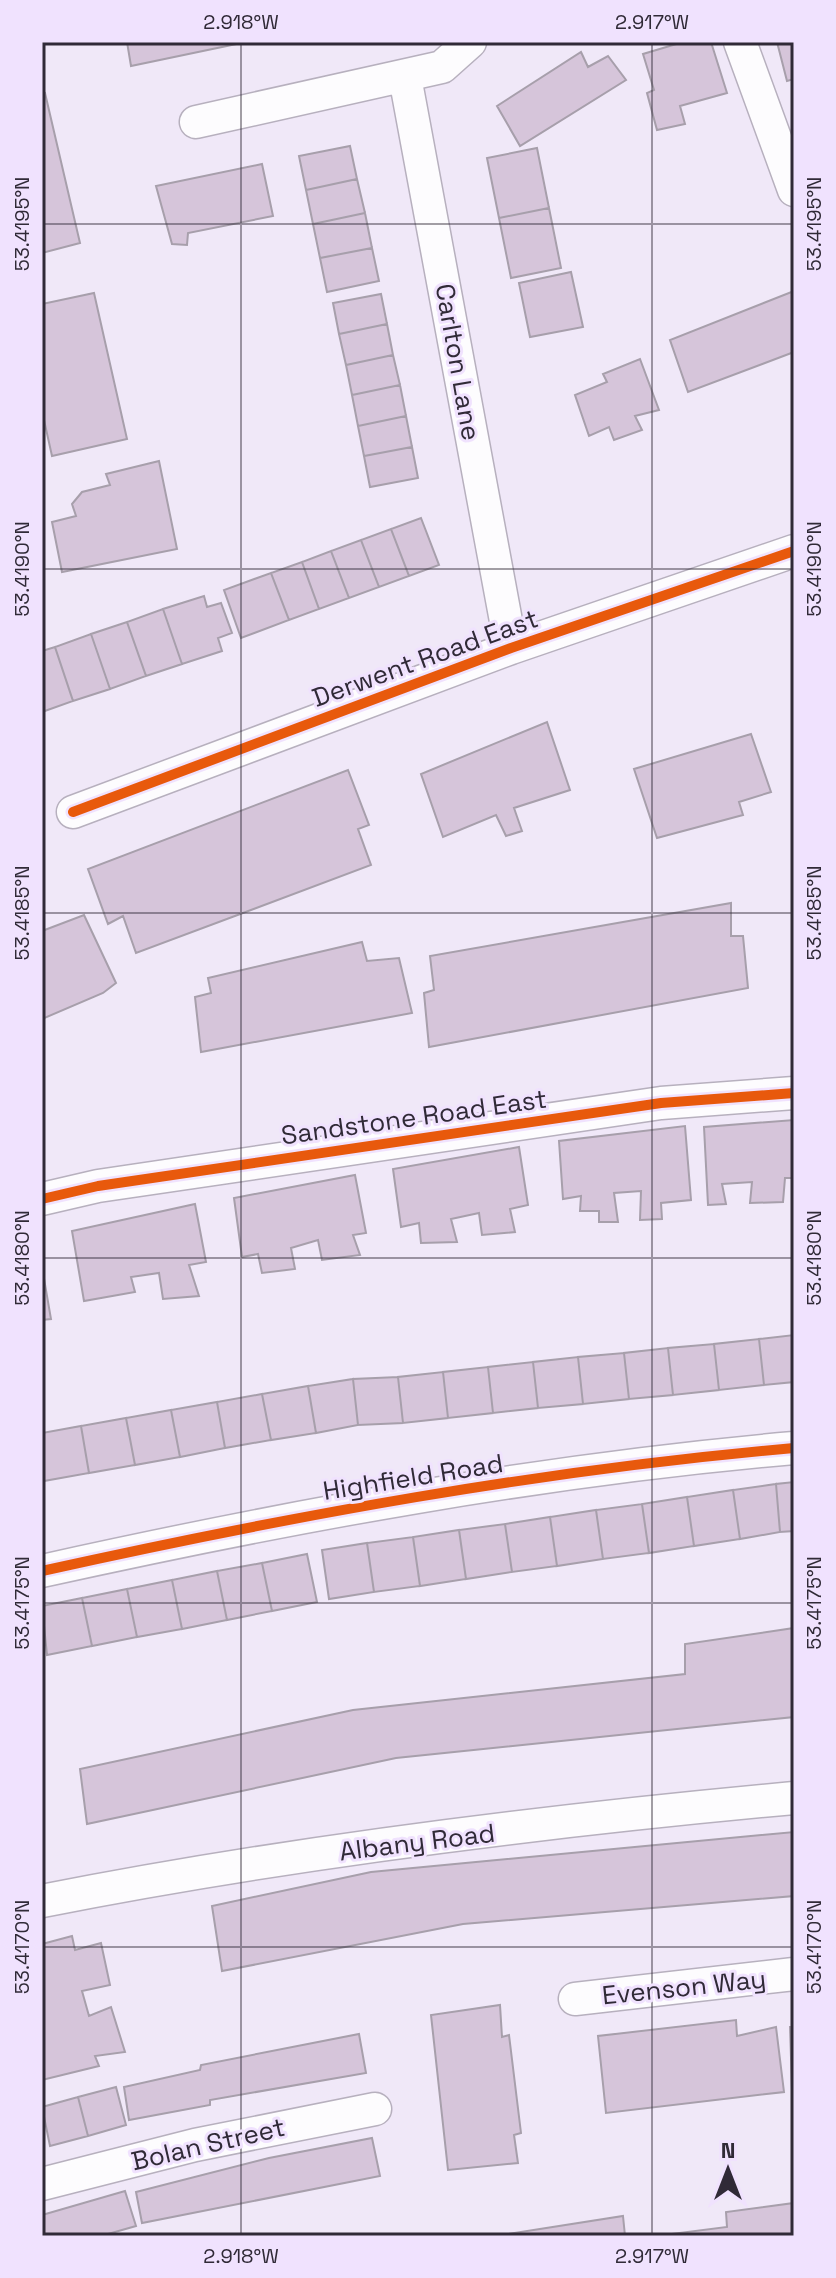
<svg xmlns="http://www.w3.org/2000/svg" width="836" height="2278" viewBox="0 0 836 2278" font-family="'Space Grotesk',sans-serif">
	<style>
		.building { fill: #d6c5da; stroke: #a79fab; stroke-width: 2 }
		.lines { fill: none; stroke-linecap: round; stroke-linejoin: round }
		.street-casing { stroke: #b7b0be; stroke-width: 35 }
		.street { stroke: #fdfcfe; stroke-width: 32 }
		.cycleway-casing { stroke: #f0e2fe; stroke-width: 15 }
		.cycleway { stroke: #e8590c; stroke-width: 10 }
		.ticks { fill: none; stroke: #302a37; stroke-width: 2; stroke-opacity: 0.45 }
		.labels { text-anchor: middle; stroke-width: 6; stroke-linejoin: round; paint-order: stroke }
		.street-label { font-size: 26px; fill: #302a37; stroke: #f0e2fe }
		.neatline { fill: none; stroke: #302a37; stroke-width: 3 }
		.ticks-label { font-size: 20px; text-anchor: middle; fill: #302a37 }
	</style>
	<rect width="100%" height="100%" fill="#f0e8f8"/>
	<!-- building -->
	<path class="building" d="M127,42H246L131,66Z
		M683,42H711L727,93L680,106L685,124L657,130L647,93L654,90L643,54Z
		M777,42H794V79L787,81Z
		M581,52L588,67L608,56L626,80L520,146L497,106Z
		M45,93L80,243L42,253V94Z
		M350,146L357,179L306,190L299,156Z
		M537,148L549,208L499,218L487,158Z
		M262,164L273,216L188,233L187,245L172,244L156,186Z
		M357,179L365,213L313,224L306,190Z
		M549,208L561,268L511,278L499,218Z
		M365,213L372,248L320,258L313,224Z
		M372,248L379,281L327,292L320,258Z
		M571,272L583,327L530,337L519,283Z
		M794,291V352L688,392L670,340Z
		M94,293L127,439L52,456L42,411V304Z
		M381,294L387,324L339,334L333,303Z
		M387,324L393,355L346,365L339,334Z
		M393,355L400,385L352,395L346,365Z
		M640,359L659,410L635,416L642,430L614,440L609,427L589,436L575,395L607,382L603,374Z
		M400,385L406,416L358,426L352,395Z
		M406,416L412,447L364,456L358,426Z
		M412,447L418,478L370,487L364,456Z
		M159,461L177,549L62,572L52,522L76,516L72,504L82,492L110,485L106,474Z
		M421,518L439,565L409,576L391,529Z
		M391,529L409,576L379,587L361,540Z
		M361,540L379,587L349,598L331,551Z
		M331,551L349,598L319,609L302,562Z
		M302,562L319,609L289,620L271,573Z
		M271,573L289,620L241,638L224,590Z
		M204,596L207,607L221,603L232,633L218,638L222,651L182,664L163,609Z
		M163,609L182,664L146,676L127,622Z
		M127,622L146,676L110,689L91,634Z
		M91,634L110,689L73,701L55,647Z
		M55,647L73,701L42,712V651Z
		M547,722L570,790L514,808L522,831L506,836L496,815L443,837L421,774Z
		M751,734L771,792L739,802L743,815L657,838L634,769Z
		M348,770L369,825L358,829L371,865L136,953L123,916L108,924L88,869Z
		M731,903V936H743L748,988L429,1047L424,993L434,990L430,956Z
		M84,915L116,983L103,993L42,1019V931Z
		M362,942L367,961L399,958L412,1013L201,1052L195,997L211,993L208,978Z
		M794,1120V1178H785L783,1202L750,1203L752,1182L722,1184L726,1204L708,1205L704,1127Z
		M685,1126L691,1200L661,1203L662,1219L640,1220L641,1191L614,1193L618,1222H599V1211H580L581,1196L563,1199L559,1141Z
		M519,1147L528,1205L510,1209L515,1232L482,1235L479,1213L451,1219L457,1242L421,1243L419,1223L401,1227L393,1169Z
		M355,1175L366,1233L353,1235L360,1255L322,1260L318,1240L291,1248L295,1269L262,1273L258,1254L242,1257L234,1198Z
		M195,1204L206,1262L189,1265L199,1296L163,1299L159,1273L131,1277L135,1292L84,1301L72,1231Z
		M42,1267L51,1319L42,1320Z
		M794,1335V1382L764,1385L759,1339Z
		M759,1339L764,1385L719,1390L714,1344Z
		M714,1344L719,1390L673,1395L668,1348Z
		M668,1348L673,1395L629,1399L624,1353Z
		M624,1353L629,1399L583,1404L578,1357Z
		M578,1357L583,1404L538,1408L533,1362Z
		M533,1362L538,1408L493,1413L488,1367Z
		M488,1367L493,1413L448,1418L443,1372Z
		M443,1372L448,1418L403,1423L398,1377Z
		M398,1377L403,1423L358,1425L353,1379Z
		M353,1379L358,1425L316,1433L308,1386Z
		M308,1386L316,1433L271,1440L262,1394Z
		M262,1394L271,1440L225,1448L217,1402Z
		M217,1402L225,1448L180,1457L171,1410Z
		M171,1410L180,1457L135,1465L126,1418Z
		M126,1418L135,1465L89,1473L81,1426Z
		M81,1426L89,1473L44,1481L42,1433Z
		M794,1482V1531L780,1532L776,1484Z
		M776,1484L780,1532L740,1539L733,1490Z
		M733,1490L740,1539L694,1546L687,1497Z
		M687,1497L694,1546L649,1553L642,1504Z
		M642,1504L649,1553L603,1559L596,1510Z
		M596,1510L603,1559L557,1566L550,1517Z
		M550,1517L557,1566L512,1572L505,1524Z
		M505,1524L512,1572L466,1579L459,1530Z
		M459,1530L466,1579L420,1586L413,1537Z
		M413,1537L420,1586L374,1592L367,1543Z
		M367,1543L374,1592L329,1599L322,1550Z
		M307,1554L317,1602L272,1611L262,1563Z
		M262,1563L272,1611L227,1620L217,1571Z
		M217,1571L227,1620L182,1629L172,1580Z
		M172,1580L182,1629L137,1637L127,1589Z
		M127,1589L137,1637L92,1646L82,1598Z
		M82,1598L92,1646L47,1655L42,1606Z
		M794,1628V1717L396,1758L87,1824L80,1769L353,1710L685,1674V1644Z
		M794,1832V1896L463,1924L222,1971L212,1906L371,1872Z
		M72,1936L75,1950L101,1943L110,1985L82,1991L89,2016L111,2007L125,2052L95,2056L99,2066L42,2080V1944Z
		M500,2005L502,2037L509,2035L521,2133L514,2135L518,2163L448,2170L431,2015Z
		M736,2020L737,2036L776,2027L784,2092L606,2113L598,2036Z
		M790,2027H794L792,2089Z
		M359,2034L366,2073L210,2100V2105L129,2120L124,2087L200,2070L201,2065Z
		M116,2087L126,2125L88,2136L78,2097Z
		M78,2097L88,2136L50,2146L42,2107Z
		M372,2138L380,2176L142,2223L136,2192L269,2158Z
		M125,2191L136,2226L101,2236H42V2215Z
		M794,2203V2236H656L727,2227L726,2212Z
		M623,2216L625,2236H492H495Z"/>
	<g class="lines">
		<defs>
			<path id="street" d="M740,42L794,190
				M405,77L511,648
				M196,122L442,67L470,42
				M73,812L511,648L794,551
				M42,1199L98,1186L661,1103L794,1093
				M42,1571C290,1516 541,1470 794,1448
				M42,1901C290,1852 543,1821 794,1798
				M575,1999L794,1974
				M42,2184L195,2145L375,2109"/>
		</defs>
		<!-- street casing -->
		<use href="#street" class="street-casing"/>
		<!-- street -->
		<use href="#street" class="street"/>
		<defs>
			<path id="cycleway" d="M73,812L511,648L794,551
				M42,1199L98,1186L661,1103L794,1093
				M42,1571C290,1516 541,1470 794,1448"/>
		</defs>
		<!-- cycleway casing -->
		<use href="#cycleway" class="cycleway-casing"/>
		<!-- cycleway -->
		<use href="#cycleway" class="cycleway"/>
	</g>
	<!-- ticks -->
	<path class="ticks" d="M241,42V2236M652,42V2236M42,224H794M42,569H794M42,913H794M42,1258H794M42,1603H794M42,1947H794"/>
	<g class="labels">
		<!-- street labels -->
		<g class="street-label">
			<text transform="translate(458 362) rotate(80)" y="9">Carlton Lane</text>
			<text transform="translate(425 658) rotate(-20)" y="9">Derwent Road East</text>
			<text transform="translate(414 1117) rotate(-8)" y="9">Sandstone Road East</text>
			<text transform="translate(413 1477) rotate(-9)" y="9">Highfield Road</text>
			<text transform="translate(417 1842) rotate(-7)" y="9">Albany Road</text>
			<text transform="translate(684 1987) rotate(-6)" y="9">Evenson Way</text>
			<text transform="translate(208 2144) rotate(-13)" y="9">Bolan Street</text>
		</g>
	</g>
	<!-- border -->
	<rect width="836" height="2278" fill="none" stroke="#f0e2fe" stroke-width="88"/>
	<!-- north arrow -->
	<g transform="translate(728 2170)" stroke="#f0e2fe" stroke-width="6" paint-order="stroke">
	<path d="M0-6L14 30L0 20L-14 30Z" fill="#302a37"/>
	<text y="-12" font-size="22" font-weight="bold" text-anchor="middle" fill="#302a37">N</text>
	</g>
	<rect x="44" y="44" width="748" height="2190" class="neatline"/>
	<g class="ticks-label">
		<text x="241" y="29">2.918°W</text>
		<text x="652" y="29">2.917°W</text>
		<text transform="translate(22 224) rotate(-90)" y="7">53.4195°N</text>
		<text transform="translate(814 224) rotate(-90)" y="7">53.4195°N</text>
		<text transform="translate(22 569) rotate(-90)" y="7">53.4190°N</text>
		<text transform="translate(814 569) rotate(-90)" y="7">53.4190°N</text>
		<text transform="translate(22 913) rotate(-90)" y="7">53.4185°N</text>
		<text transform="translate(814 913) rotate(-90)" y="7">53.4185°N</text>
		<text transform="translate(22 1258) rotate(-90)" y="7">53.4180°N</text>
		<text transform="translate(814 1258) rotate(-90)" y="7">53.4180°N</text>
		<text transform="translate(22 1603) rotate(-90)" y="7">53.4175°N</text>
		<text transform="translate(814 1603) rotate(-90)" y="7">53.4175°N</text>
		<text transform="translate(22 1947) rotate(-90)" y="7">53.4170°N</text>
		<text transform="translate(814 1947) rotate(-90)" y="7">53.4170°N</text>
		<text x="241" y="2263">2.918°W</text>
		<text x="652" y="2263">2.917°W</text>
	</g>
</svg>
